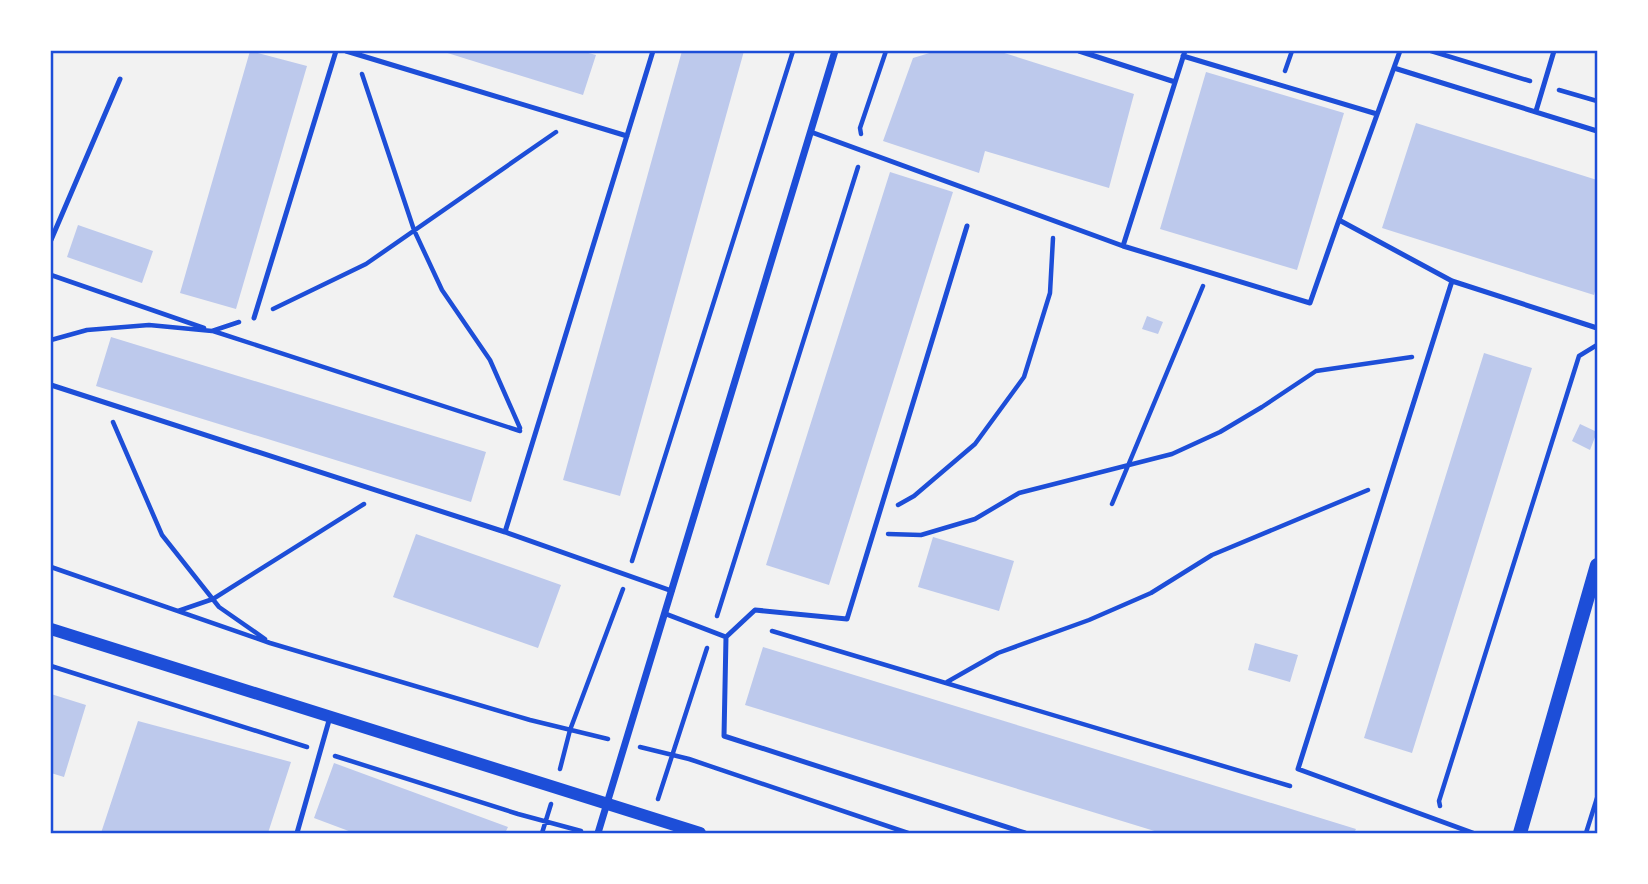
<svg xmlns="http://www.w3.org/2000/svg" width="1648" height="884" viewBox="0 0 1648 884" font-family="'Fira Sans',sans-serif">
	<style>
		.building { fill: #bdc9ec }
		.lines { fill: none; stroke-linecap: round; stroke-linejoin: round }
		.path { stroke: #1d4ed8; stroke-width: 4.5 }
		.service { stroke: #1d4ed8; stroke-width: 5 }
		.minor { stroke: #1d4ed8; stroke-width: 7 }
		.tertiary { stroke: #1d4ed8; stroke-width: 12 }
		.secondary { stroke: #1d4ed8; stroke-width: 14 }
		.neatline { fill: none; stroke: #1d4ed8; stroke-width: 2.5 }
	</style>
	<rect width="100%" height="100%" fill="#f2f2f2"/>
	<!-- building -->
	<path class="building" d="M250,51L307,66L236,309L180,293Z
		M441,51H581L596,55L583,95Z
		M682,51H744L620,496L563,480Z
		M936,51H998L1134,94L1109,188L985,151L979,173L883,141L913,58Z
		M1206,72L1344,113L1297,270L1160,229Z
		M1416,123L1597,180V284L1594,295L1382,228Z
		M890,172L953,192L829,585L766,565Z
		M78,225L153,251L142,283L67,257Z
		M1147,316L1163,322L1158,334L1142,329Z
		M111,337L486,452L471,502L96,386Z
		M1484,353L1532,368L1412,753L1364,738Z
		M1580,424L1597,432L1590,450L1572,441Z
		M416,534L561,585L538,648L393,597Z
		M933,537L1014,561L999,611L918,587Z
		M1255,643L1298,655L1290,682L1248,670Z
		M763,647L1356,829L1354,833H1161L745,705Z
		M51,694L86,705L64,777L51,773Z
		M138,721L291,762L268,833H101Z
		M334,763L508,827L505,833H354L314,818Z"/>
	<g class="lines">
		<!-- path -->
		<path class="path" d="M1431,51L1530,81
			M1285,71L1292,51
			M362,74L414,230L442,290L490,360L520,428
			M1559,90L1597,101
			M861,134L860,128L886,51
			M51,275L204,328
			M273,309L366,264L556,132
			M213,331L520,431
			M51,340L87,330L149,325L212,331L239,322
			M113,422L162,535L219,607L265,639
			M1112,504L1203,286
			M898,505L914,496L975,444L1024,377L1050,293L1053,238
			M888,534L921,535L975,519L1019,493L1172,454L1220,432L1262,407L1316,371L1412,357
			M632,561L793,51
			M51,567L270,643L530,720L608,739
			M178,611L213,599L364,504
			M717,616L858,167
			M772,631L1290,786
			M51,666L307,747
			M947,682L998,653L1089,620L1151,593L1212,555L1368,490
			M640,747L689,759L908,833
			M335,756L518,814L581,831
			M560,769L570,730L623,589
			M658,799L707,648
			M1440,806L1439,801L1579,356L1597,345
			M542,833L551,804
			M1586,833L1597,798"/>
		<!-- service -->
		<path class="service" d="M346,51L627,136
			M1079,51L1175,82
			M1185,51L1123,246L1310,303L1339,220
			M1400,51L1339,220L1452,281L1597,328
			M1183,56L1377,114
			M1394,68L1597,131
			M1536,111L1554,51
			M811,132L1123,246
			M51,240L120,79
			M1452,281L1298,769L1473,833
			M254,318L336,51
			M51,385L505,532L672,591
			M505,532L653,51
			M666,614L726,637L755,610L847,619L967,226
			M726,637L724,736L1025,833
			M297,833L330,717"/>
		<!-- minor -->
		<path class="minor" d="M598,833L835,51"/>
		<!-- tertiary -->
		<path class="tertiary" d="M51,629L700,833"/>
		<!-- secondary -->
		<path class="secondary" d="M1520,833L1597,565"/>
	</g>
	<!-- border -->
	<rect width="1648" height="884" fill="none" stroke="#ffffff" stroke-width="105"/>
	<rect x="52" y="52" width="1544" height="780" class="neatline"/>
</svg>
